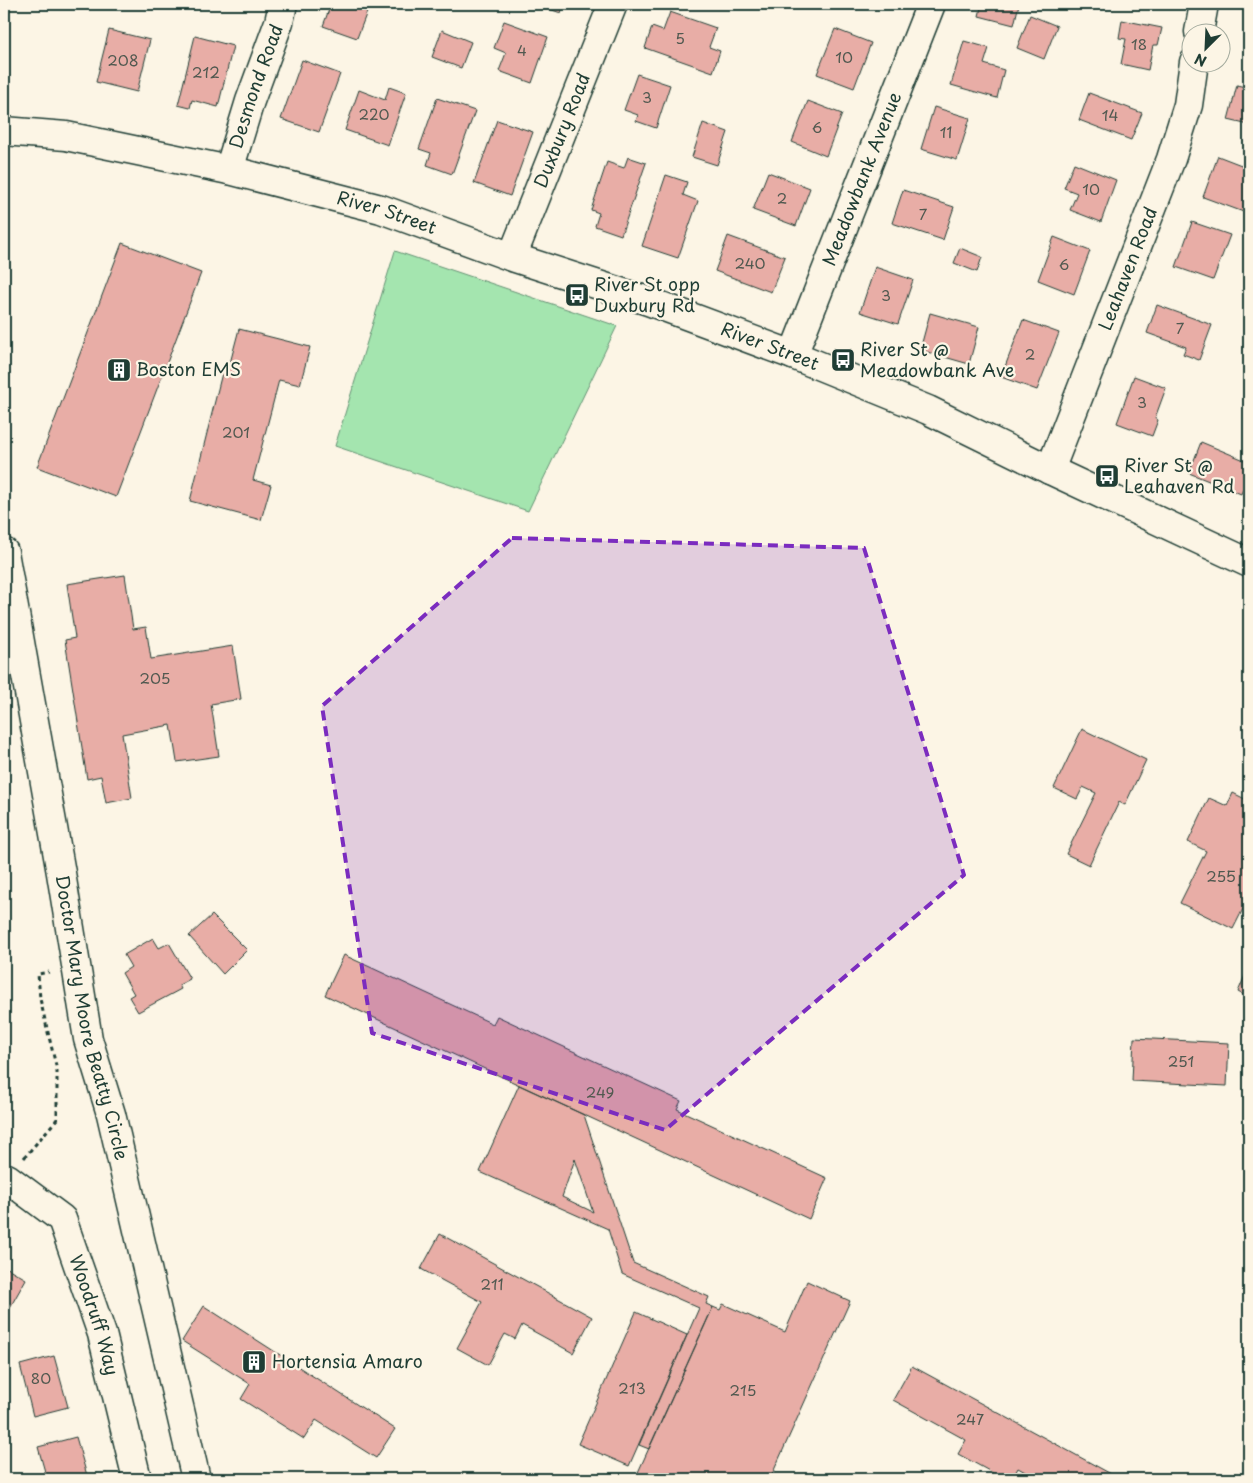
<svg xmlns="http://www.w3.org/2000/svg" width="1253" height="1483" viewBox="0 0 1253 1483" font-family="'Playpen Sans',sans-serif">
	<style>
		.green { fill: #a4e5af; stroke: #629172 }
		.building { fill: #e8ada6; stroke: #1f3d34; fill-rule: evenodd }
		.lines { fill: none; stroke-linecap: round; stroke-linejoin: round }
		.minor-casing { stroke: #1f3d34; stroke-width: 31 }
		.major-casing { stroke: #1f3d34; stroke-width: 31 }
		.path { stroke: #1f3d34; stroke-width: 3; stroke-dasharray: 4 4; stroke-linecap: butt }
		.minor { stroke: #fcf5e5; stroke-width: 28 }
		.major { stroke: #fcf5e5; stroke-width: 28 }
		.marked { fill: #7b2cbf; fill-opacity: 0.2; stroke: #7b2cbf; stroke-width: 4; stroke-dasharray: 10 6; stroke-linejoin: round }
		.labels { text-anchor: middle; stroke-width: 4.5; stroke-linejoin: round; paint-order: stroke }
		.number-label { font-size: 15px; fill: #515950 }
		.street-label { font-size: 18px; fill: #1f3d34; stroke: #fcf5e5 }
		.poi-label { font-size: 18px; fill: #1f3d34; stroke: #fcf5e5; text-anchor: start }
	</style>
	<rect width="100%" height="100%" fill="#fcf5e5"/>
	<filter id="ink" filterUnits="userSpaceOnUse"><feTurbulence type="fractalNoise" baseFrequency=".02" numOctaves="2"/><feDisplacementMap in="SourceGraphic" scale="10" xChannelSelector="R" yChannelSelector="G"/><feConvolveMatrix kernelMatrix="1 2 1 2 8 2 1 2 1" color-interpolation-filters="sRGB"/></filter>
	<g filter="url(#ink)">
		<!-- green -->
		<path class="green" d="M395,251L617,326L528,511L335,446Z"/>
		<!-- building -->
		<path class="building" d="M331,4H370L357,38L323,26Z
			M534,4H564L561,13Z
			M982,4H1019L1014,25L979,16Z
			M670,12L716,28L709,47L720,51L713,72L645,48L652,27L663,31Z
			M1030,15L1057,26L1044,59L1017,48Z
			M1122,20L1162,28L1158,45H1153L1148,70L1121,64L1126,39L1119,38Z
			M504,21L548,37L532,83L499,71L506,53L494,48Z
			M835,29L871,43L854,88L817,74Z
			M109,30L150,40L137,92L96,82Z
			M442,30L471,42L461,68L432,57Z
			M195,36L233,46L218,107L192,100L190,108L178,105Z
			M964,41L989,48L984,64L1004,70L997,98L951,85Z
			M302,60L340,74L319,132L281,119Z
			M637,74L670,85L656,128L636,121L638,115L624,110Z
			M1237,85L1249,88V125L1228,120Z
			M389,87L406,93L388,145L345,130L359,90L385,100Z
			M1089,93L1142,113L1131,140L1079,120Z
			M437,98L475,111L452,174L427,165L431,153L419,149Z
			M808,101L842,114L826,156L792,142Z
			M934,107L970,118L957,160L921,149Z
			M497,120L533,132L510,196L474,183Z
			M703,123L728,132L717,165L692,157Z
			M1218,156L1249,168V214L1203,197Z
			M628,157L646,163L621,235L595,226L599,213L591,210L607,162L624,168Z
			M1074,163L1116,180L1101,222L1070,210L1077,193L1064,188Z
			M768,172L810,188L796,226L753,210Z
			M666,175L687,182L683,195L698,201L678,258L642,246Z
			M903,190L954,207L943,240L892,223Z
			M1192,222L1230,235L1213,280L1176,267Z
			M728,236L785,257L771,292L715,271Z
			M1054,237L1090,251L1074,294L1038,280Z
			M122,243L201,273L116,497L37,467Z
			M960,248L982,257L977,272L954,263Z
			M875,267L913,280L898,324L860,312Z
			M1157,305L1212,325L1199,360L1183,354L1186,347L1147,333Z
			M930,313L979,327L969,364L920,350Z
			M1023,320L1059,333L1037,390L1001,377Z
			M239,329L310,347L300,385L279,380L253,480L271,485L261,520L190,501L224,365L229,367Z
			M1134,376L1166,388L1155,418L1158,420L1152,436L1117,423Z
			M1201,442L1249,462V474L1241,494L1189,473Z
			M125,575L133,629L146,627L151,659L233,646L241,699L211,704L219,756L177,762L171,725L122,734L132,798L106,803L101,776L87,779L65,640L75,638L67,584Z
			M1082,729L1146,760L1125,805L1119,802L1089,865L1066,854L1096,793L1083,787L1077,799L1054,788Z
			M1233,793L1249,801V912L1243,909L1233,929L1180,903L1206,851L1188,842L1209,798L1227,806Z
			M212,915L247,950L223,974L189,936Z
			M153,938L159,948L169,943L190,979L179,985L181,989L138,1012L129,997L134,994L122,973L131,967L124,955Z
			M344,955L493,1024L497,1016L681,1101L677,1109L827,1178L809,1219L325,995Z
			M1249,966V998L1238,992Z
			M1134,1038L1229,1043L1227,1086L1132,1081Z
			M519,1085L584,1115L633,1263L709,1297L706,1304L713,1307L649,1449L639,1445L699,1308L622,1274L608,1229L480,1172ZM575,1159L593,1212L562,1197Z
			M440,1234L592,1317L573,1353L522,1325L515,1339L505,1334L488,1365L457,1348L482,1302L421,1269Z
			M4,1266L26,1279L8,1311L4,1308Z
			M807,1281L850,1301L770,1479H635L713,1307L720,1310L723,1304L785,1332Z
			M204,1306L395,1429L376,1458L316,1420L304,1439L241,1399L250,1384L182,1341Z
			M636,1312L687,1335L629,1466L578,1444Z
			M54,1356L68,1407L33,1416L20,1365Z
			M912,1366L1111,1474L1108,1479H1038L1018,1468L1012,1479H1004L958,1454L966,1440L893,1400Z
			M76,1437L88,1479H47L38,1447Z"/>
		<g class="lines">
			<defs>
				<g id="minor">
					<path d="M1199,32L1204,4"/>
					<path id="s1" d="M229,170L250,101L279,22L283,4"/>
					<path id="s2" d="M512,257L613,4"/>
					<path id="s3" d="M793,355L931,4"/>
					<path id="s4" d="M1050,470L1171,159L1188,105L1194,62"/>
					<path id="s5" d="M4,552L61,873L88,1039L111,1114L196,1479"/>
					<path id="s6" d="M7,1178L62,1219L102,1334L137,1479"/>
				</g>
				<g id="major">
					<path id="s7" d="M4,131L66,136L229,170L381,209L512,257L648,301L793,355L928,410L1050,470L1249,563"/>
				</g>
			</defs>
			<!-- minor casing -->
			<use href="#minor" class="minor-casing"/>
			<!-- major casing -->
			<use href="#major" class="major-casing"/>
			<!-- path -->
			<path class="path" d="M24,1158L57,1119V1070L40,999L38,974L49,972"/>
			<!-- minor -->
			<use href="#minor" class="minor"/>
			<!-- major -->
			<use href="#major" class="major"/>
		</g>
	</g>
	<!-- marked area -->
	<path class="marked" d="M512,538L864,548L964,875L665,1130L372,1033L322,706Z"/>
	<!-- icons -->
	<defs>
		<symbol id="bus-square" viewBox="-11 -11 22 22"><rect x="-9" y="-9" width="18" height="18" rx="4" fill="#1f3d34" stroke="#fcf5e5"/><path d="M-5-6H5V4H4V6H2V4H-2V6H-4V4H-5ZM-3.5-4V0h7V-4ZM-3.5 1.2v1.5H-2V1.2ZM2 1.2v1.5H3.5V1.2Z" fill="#fff"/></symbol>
		<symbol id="building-square" viewBox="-11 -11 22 22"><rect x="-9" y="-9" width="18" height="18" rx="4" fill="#1f3d34" stroke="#fcf5e5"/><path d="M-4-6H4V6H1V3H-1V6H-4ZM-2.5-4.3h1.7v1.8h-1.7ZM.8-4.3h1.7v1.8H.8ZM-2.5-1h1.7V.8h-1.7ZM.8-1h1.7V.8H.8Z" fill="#fff"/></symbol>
	</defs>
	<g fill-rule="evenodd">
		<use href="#bus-square" x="563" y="281" width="28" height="28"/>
		<use href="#bus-square" x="829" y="346" width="28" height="28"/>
		<use href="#building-square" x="105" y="356" width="28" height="28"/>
		<use href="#bus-square" x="1093" y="462" width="28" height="28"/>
		<use href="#building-square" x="240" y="1348" width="28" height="28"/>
	</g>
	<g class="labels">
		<!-- number labels -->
		<g class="number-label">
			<text x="680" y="44">5</text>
			<text x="1139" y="50">18</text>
			<text x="522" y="56">4</text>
			<text x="844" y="63">10</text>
			<text x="123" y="66">208</text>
			<text x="206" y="78">212</text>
			<text x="647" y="103">3</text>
			<text x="374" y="120">220</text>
			<text x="1110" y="121">14</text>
			<text x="817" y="133">6</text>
			<text x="946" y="138">11</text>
			<text x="1091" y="195">10</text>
			<text x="782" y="204">2</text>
			<text x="923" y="220">7</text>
			<text x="750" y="269">240</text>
			<text x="1064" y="270">6</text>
			<text x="886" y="301">3</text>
			<text x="1180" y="334">7</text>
			<text x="1030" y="360">2</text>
			<text x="1142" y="408">3</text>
			<text x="236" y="438">201</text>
			<text x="155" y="684">205</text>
			<text x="1221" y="882">255</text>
			<text x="1181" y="1067">251</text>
			<text x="600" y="1098">249</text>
			<text x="492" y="1290">211</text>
			<text x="41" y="1384">80</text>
			<text x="632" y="1394">213</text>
			<text x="743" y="1396">215</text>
			<text x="970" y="1425">247</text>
		</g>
		<!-- street labels -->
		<g class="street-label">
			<text dy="6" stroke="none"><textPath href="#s1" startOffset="88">Desmond Road</textPath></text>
			<text dy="6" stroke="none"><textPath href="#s2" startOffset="136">Duxbury Road</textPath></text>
			<text dy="6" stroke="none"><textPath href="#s3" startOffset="189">Meadowbank Avenue</textPath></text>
			<text dy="6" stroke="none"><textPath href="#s7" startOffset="392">River Street</textPath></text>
			<text dy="6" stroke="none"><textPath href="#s4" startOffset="216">Leahaven Road</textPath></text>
			<text dy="6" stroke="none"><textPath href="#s7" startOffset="798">River Street</textPath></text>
			<text dy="6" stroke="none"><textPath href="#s5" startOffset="474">Doctor Mary Moore Beatty Circle</textPath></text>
			<text dy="6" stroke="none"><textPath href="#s6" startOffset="170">Woodruff Way</textPath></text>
		</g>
		<!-- poi labels -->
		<g class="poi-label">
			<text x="594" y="291">River St opp<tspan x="594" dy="21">Duxbury Rd</tspan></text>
			<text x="860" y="356">River St @<tspan x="860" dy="21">Meadowbank Ave</tspan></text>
			<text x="136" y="376">Boston EMS</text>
			<text x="1124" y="472">River St @<tspan x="1124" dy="21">Leahaven Rd</tspan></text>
			<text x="272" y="1368">Hortensia Amaro</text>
		</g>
	</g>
	<!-- margin -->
	<rect width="1253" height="1483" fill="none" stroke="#fcf5e5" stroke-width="20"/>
	<rect x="10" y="10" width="1233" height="1463" fill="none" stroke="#1f3d34" stroke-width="2" filter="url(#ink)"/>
	<!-- north arrow -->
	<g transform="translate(1206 48) rotate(204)"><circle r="24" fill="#fcf5e5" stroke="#a4ab9e"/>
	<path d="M0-4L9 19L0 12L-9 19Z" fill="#1f3d34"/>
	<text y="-8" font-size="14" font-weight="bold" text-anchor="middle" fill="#1f3d34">N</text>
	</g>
</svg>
